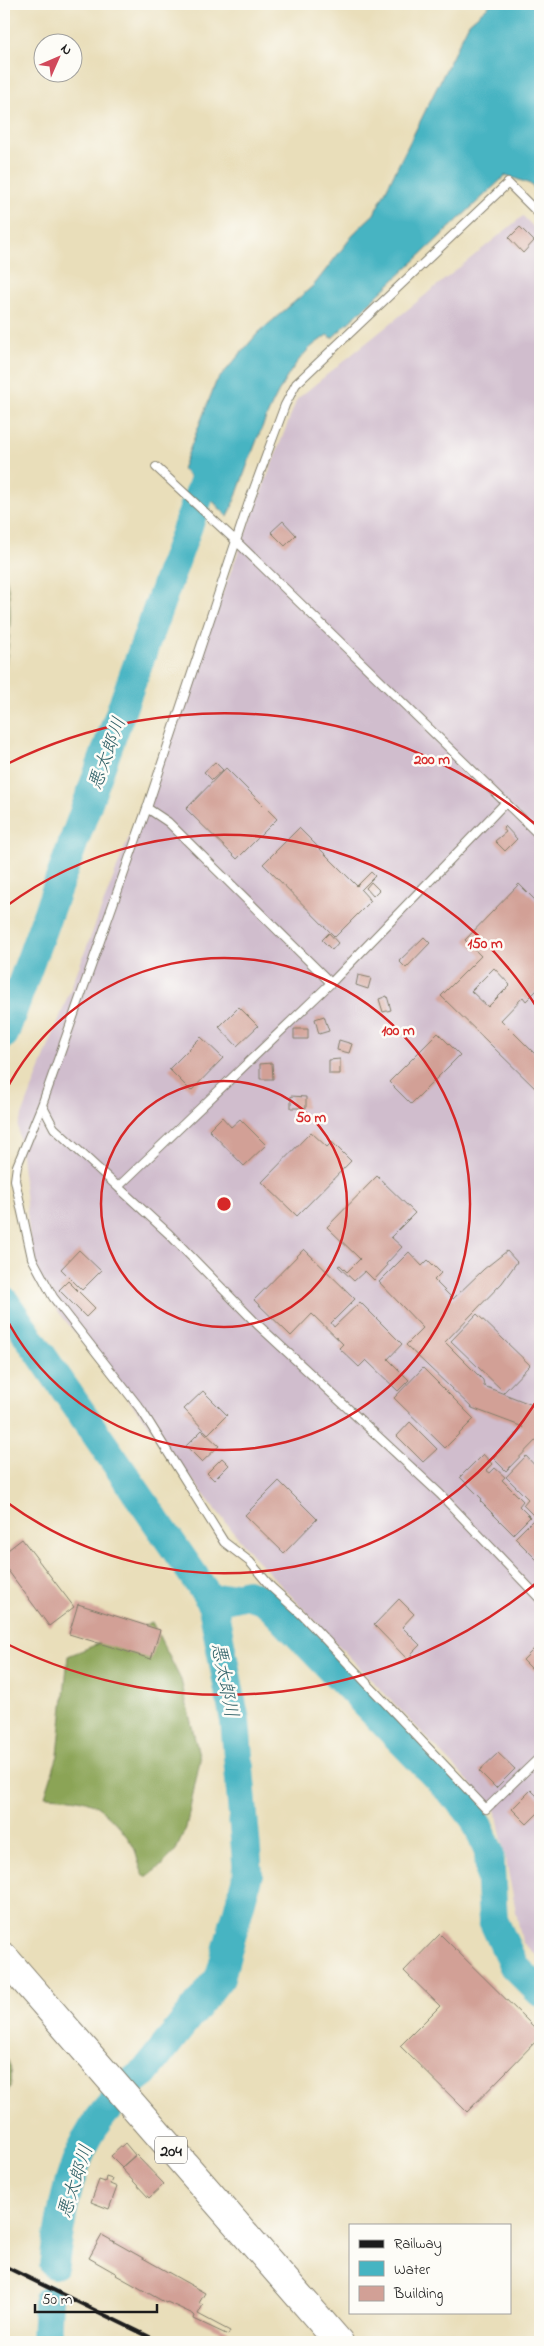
<svg xmlns="http://www.w3.org/2000/svg" width="544" height="2346" viewBox="0 0 544 2346" font-family="'Indie Flower','Klee One',sans-serif">
	<style>
		.industrial { fill: #d0bdcd }
		.forest { fill: #8ba456; stroke: #546039 }
		.water { fill: #46b4c2; stroke: #31686f }
		.lines { fill: none; stroke-linecap: round; stroke-linejoin: round }
		.river { stroke: #46b4c2; stroke-width: 30 }
		.building { fill: #d2a096; fill-rule: evenodd }
		.lane-casing { stroke: #827d6b; stroke-width: 10 }
		.highway-casing { stroke: #827d6b; stroke-width: 30 }
		.lane { stroke: #fff; stroke-width: 8 }
		.highway { stroke: #fff; stroke-width: 28 }
		.rail { stroke: #1c1c1c; stroke-width: 4 }
		.ring { fill: none; stroke: #d62828; stroke-width: 2.5 }
		.labels { text-anchor: middle; stroke-width: 5; stroke-linejoin: round; paint-order: stroke }
		.shield { fill: #fdfcf7; stroke: #605f5e; stroke-width: 1 }
		.shield-label { font-size: 16px; font-weight: bold; fill: #1c1c1c }
		.water-label { font-size: 19px; font-style: italic; fill: #2f6067; stroke: #fdfcf7 }
		.centre { fill: #d62828; stroke: #fdfcf7; stroke-width: 2.5 }
		.ring-label { font-size: 15px; text-anchor: middle; font-weight: bold; fill: #d62828; stroke: #fdfcf7; stroke-width: 5; stroke-linejoin: round; paint-order: stroke }
	</style>
	<rect width="100%" height="100%" fill="#fdfcf7"/>
	<filter id="ink" filterUnits="userSpaceOnUse"><feTurbulence type="fractalNoise" baseFrequency=".02" numOctaves="2"/><feDisplacementMap in="SourceGraphic" scale="10" xChannelSelector="R" yChannelSelector="G"/><feConvolveMatrix kernelMatrix="1 2 1 2 8 2 1 2 1" color-interpolation-filters="sRGB"/></filter>
	<filter id="wash" filterUnits="userSpaceOnUse"><feTurbulence type="fractalNoise" baseFrequency=".0096" numOctaves="4" result="noise"/><feDisplacementMap in="SourceGraphic" scale="20" xChannelSelector="R" yChannelSelector="G"/><feGaussianBlur stdDeviation="1.12" result="paint"/><feColorMatrix in="noise" values="0 0 0 0 0 0 0 0 0 0 0 0 0 0 0 0 0 1.4 0 .05"/><feComposite in="paint" operator="in"/></filter>
	<g filter="url(#wash)">
		<rect width="100%" height="100%" fill="#e9deba"/>
		<!-- industrial -->
		<path class="industrial" d="M523,216L540,234V1959L522,1942L496,1810L252,1555L34,1281L18,1126L297,399Z"/>
		<!-- forest -->
		<path class="forest" d="M4,570C14,603 10,640 4,674Z
			M152,1622L181,1680L200,1760L186,1828L176,1850L161,1866L146,1877C138,1869 139,1858 134,1848C127,1834 106,1810 91,1803C77,1797 60,1797 45,1796L58,1755L68,1656Z
			M4,2052C13,2070 15,2082 4,2099Z"/>
		<!-- water -->
		<path class="water" d="M491,4H540V194L530,184L506,175L332,338L327,335C321,340 314,344 309,349C271,385 248,468 228,517L182,469L216,382L258,333L314,285L357,230L374,214L469,23Z"/>
		<g class="lines">
			<!-- river -->
			<path class="river" d="M4,1034L207,473
				M4,1301L212,1602L235,1721L248,1874L220,1977L145,2072L128,2085
				M212,1602L247,1594L266,1601L465,1806L475,1819L489,1852L493,1920L514,1966L540,1992
				M54,2264C62,2208 71,2148 111,2105
				M46,2342L48,2300"/>
		</g>
		<g id="blocks">
			<!-- building -->
			<path class="building" d="M520,227L534,241L523,253L509,238Z
				M283,521L296,535L285,546L271,532Z
				M215,762L223,770L212,780L204,772Z
				M226,768L277,819L237,859L186,809Z
				M505,826L517,839L505,851L495,841L506,832L503,828Z
				M299,828L357,886L371,872L375,876L361,890L371,901L335,937L263,864Z
				M371,882L379,890L373,896L366,888Z
				M519,884L540,905V987L526,1001L523,997L501,1020L540,1059V1093L441,996L481,956L465,940ZM494,968L510,985L488,1007L471,991Z
				M329,933L338,943L332,950L322,940Z
				M424,937L430,943L406,968L399,961Z
				M358,975L371,978L368,989L356,985Z
				M387,996L391,1010L383,1012L379,999Z
				M239,1007L258,1026L237,1046L219,1027Z
				M324,1016L329,1031L319,1034L315,1019Z
				M294,1029H308V1039H294Z
				M438,1033L460,1055L411,1104L389,1082Z
				M201,1037L223,1058L191,1091L169,1069Z
				M339,1040L352,1044L349,1053L337,1050Z
				M340,1059V1074H329V1060Z
				M272,1063L273,1079H260V1064Z
				M291,1096L306,1097V1108H291Z
				M222,1117L231,1127L240,1119L266,1145L244,1166L209,1130Z
				M311,1132L327,1147L332,1142L351,1161L297,1216L262,1182Z
				M377,1176L415,1213L391,1237L402,1247L386,1264L387,1266L374,1280L365,1271L354,1281L338,1266L340,1265L347,1272L360,1259L327,1227Z
				M304,1249L355,1299L331,1323L334,1327L360,1302L402,1344L388,1359L409,1380L398,1391L366,1360L359,1367L339,1348L343,1344L312,1314L291,1336L254,1300Z
				M79,1250L101,1271L82,1290L61,1269Z
				M507,1251L517,1262L502,1283L445,1342L483,1380L484,1386L535,1406L540,1411V1436L506,1471L493,1458L523,1427L472,1408L406,1345L423,1328L379,1282L409,1252L422,1266L428,1260L441,1273L434,1280L453,1299L484,1269Z
				M68,1281L95,1308L86,1317L59,1290Z
				M477,1314L530,1365L504,1392L451,1341Z
				M423,1368L474,1419L445,1448L394,1398Z
				M203,1391L227,1415L208,1434L184,1409Z
				M410,1422L437,1449L423,1462L397,1436Z
				M202,1430L219,1446L202,1462L186,1446Z
				M483,1454L492,1464L486,1470L490,1473L495,1468L505,1477L502,1480L523,1501L519,1506L530,1517L513,1534L480,1501L482,1499L460,1477Z
				M526,1456L540,1471V1522L523,1505L528,1499L506,1477Z
				M222,1458L229,1465L214,1480L207,1473Z
				M279,1481L317,1519L284,1553L245,1515Z
				M533,1520L540,1527V1563L515,1538Z
				M22,1539L74,1607L49,1626L4,1565V1553Z
				M399,1599L414,1614L402,1627L420,1645L411,1654L412,1656L408,1660L374,1625Z
				M78,1604L160,1630L151,1659L69,1634Z
				M540,1643V1665L534,1671L523,1660Z
				M498,1753L515,1769L496,1788L479,1771Z
				M531,1790L540,1799V1811L527,1824L512,1809Z
				M440,1934L540,2033V2037L467,2112L400,2046L440,2006L404,1971Z
				M125,2143L135,2155L122,2167L111,2156Z
				M136,2155L164,2184L149,2198L121,2168Z
				M106,2177L112,2179L110,2184L117,2187L109,2209L91,2202L99,2180L105,2182Z
				M102,2235L205,2293L199,2303L203,2305L198,2314L230,2331L228,2335L194,2319L195,2316L193,2314L167,2302L166,2303L116,2275L117,2274L89,2258Z"/>
		</g>
	</g>
	<g filter="url(#ink)">
		<use href="#blocks" fill-opacity="0" stroke="#827d6b" stroke-width="1"/>
		<g class="lines">
			<defs>
				<path id="lane" d="M540,215L508,183L296,384L285,405L248,505L147,808L42,1105L17,1166L15,1180L32,1258L53,1297L142,1411L224,1542L250,1562L271,1587L302,1615L486,1809L540,1757
					M156,467L236,541L540,836
					M147,808L168,822L331,983
					M42,1105L54,1128L169,1234L257,1324L440,1494L540,1599
					M119,1186L331,983L506,802"/>
				<path id="highway" d="M4,1957L339,2342"/>
			</defs>
			<!-- lane casing -->
			<use href="#lane" class="lane-casing"/>
			<!-- highway casing -->
			<use href="#highway" class="highway-casing"/>
			<!-- lane -->
			<use href="#lane" class="lane"/>
			<!-- highway -->
			<use href="#highway" class="highway"/>
			<!-- rail -->
			<path class="rail" d="M4,2266L160,2342"/>
		</g>
	</g>
	<!-- distance rings -->
	<g class="ring">
		<circle cx="224" cy="1204" r="123"/>
		<path d="M4 1094A246 246 0 1 1 4 1314"/>
		<path d="M539 1397A369 369 0 0 1 5 1501M5 907A369 369 0 0 1 539 1011"/>
		<path d="M540 1580A491 491 0 0 1 5 1643M5 765A491 491 0 0 1 540 828"/>
	</g>
	<g class="labels">
		<!-- shield labels -->
		<rect class="shield" x="155" y="2136.5" width="32" height="27" rx="4"/>
		<g class="shield-label">
			<text x="171" y="2156">204</text>
		</g>
		<!-- water labels -->
		<g class="water-label">
			<text transform="translate(106 753) rotate(-70)" y="7">悪太郎川</text>
			<text transform="translate(226 1680) rotate(79)" y="7">悪太郎川</text>
			<text transform="translate(74 2181) rotate(-72)" y="7">悪太郎川</text>
		</g>
	</g>
	<circle cx="224" cy="1204" r="8" class="centre"/>
	<g class="ring-label">
		<text x="432" y="764">200 m</text>
		<text x="485" y="948">150 m</text>
		<text x="398" y="1035">100 m</text>
		<text x="311" y="1122">50 m</text>
	</g>
	<!-- margin -->
	<rect width="544" height="2346" fill="none" stroke="#fdfcf7" stroke-width="20"/>
	<!-- legend -->
	<rect x="349" y="2224" width="162" height="90" fill="#fdfcf7" stroke="#a3a29f"/>
	<rect x="359" y="2240" width="25" height="8" fill="#1c1c1c" stroke="#a3a29f"/>
	<text x="394" y="2248" font-size="15" fill="#1c1c1c">Railway</text>
	<rect x="359" y="2261" width="25" height="15" fill="#46b4c2" stroke="#a3a29f"/>
	<text x="394" y="2274" font-size="15" fill="#1c1c1c">Water</text>
	<rect x="359" y="2286" width="25" height="15" fill="#d2a096" stroke="#a3a29f"/>
	<text x="394" y="2298" font-size="15" fill="#1c1c1c">Building</text>
	<!-- north arrow -->
	<g transform="translate(58 58) rotate(45)"><circle r="24" fill="#fdfcf7" stroke="#a3a29f"/>
	<path d="M0-4L9 19L0 12L-9 19Z" fill="#d1495b"/>
	<text y="-8" font-size="14" font-weight="bold" text-anchor="middle" fill="#1c1c1c">N</text>
	</g>
	<!-- scale -->
	<path d="M35 2304v8h122v-8" fill="none" stroke="#1c1c1c" stroke-width="2.5"/>
	<text x="42" y="2304" font-size="15" fill="#1c1c1c" stroke="#fdfcf7" stroke-width="4" paint-order="stroke">50 m</text>
</svg>
